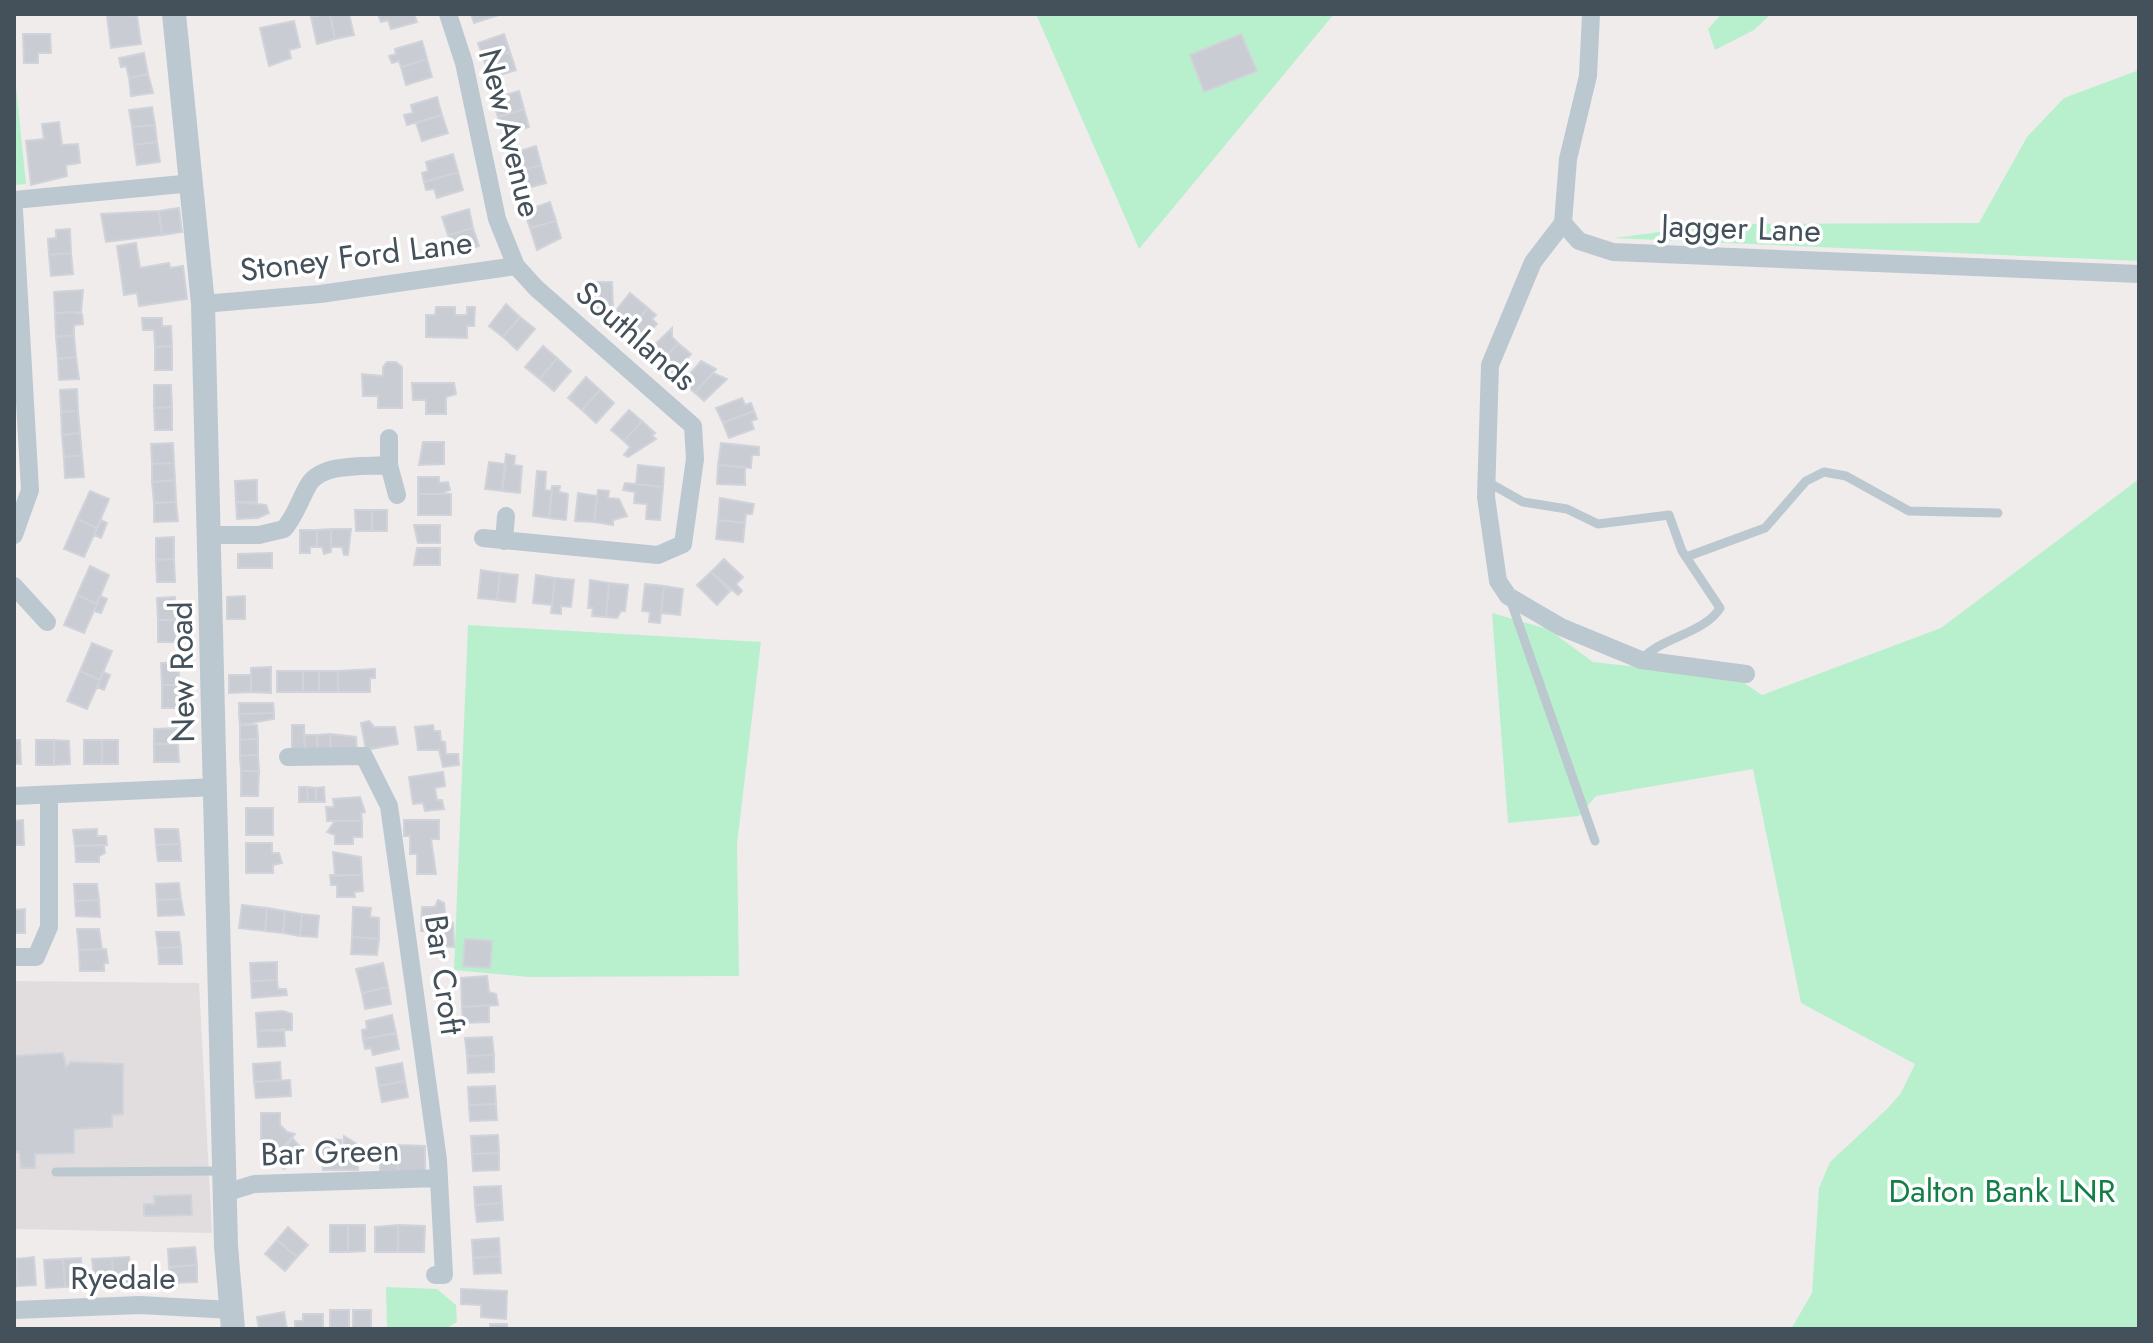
<svg xmlns="http://www.w3.org/2000/svg" width="2153" height="1343" viewBox="0 0 2153 1343" font-family="Jost,sans-serif">
	<style>
		.education { fill: #e1ddde }
		.green { fill: #b8f0cd }
		.building { fill: #c9ccd2; stroke: #d0d3d9; stroke-width: 2 }
		.lines { fill: none; stroke-linecap: round; stroke-linejoin: round }
		.service { stroke: #bcc8d0; stroke-width: 9 }
		.minor { stroke: #bcc8d0; stroke-width: 18 }
		.tertiary { stroke: #bcc8d0; stroke-width: 24 }
		.labels { text-anchor: middle; stroke-width: 7; stroke-linejoin: round; paint-order: stroke }
		.street-label { font-size: 32px; fill: #44515b; stroke: #fff }
		.park-label { font-size: 32px; fill: #137e46; stroke: #fff }
	</style>
	<rect width="100%" height="100%" fill="#f0ecec"/>
	<!-- education -->
	<path class="education" d="M14,981L199,983L212,1233L14,1229Z"/>
	<!-- green -->
	<path class="green" d="M1036,14H1334L1139,249Z
		M1721,14H1771L1754,30L1715,50L1708,29Z
		M14,67L26,184L14,185Z
		M2139,70V261L1614,238L1721,224L1979,223L2027,137L2064,98Z
		M2139,479V1329H1791L1812,1293L1819,1188L1830,1162L1887,1109L1901,1093L1915,1064L1801,1003L1753,769L1596,796L1579,816L1508,823L1492,613L1548,629L1593,662L1737,678L1762,695L1941,628Z
		M468,625L761,642L737,844L739,976L528,977L454,970Z
		M386,1287L437,1289L456,1305L457,1322L446,1329H387Z"/>
	<!-- building -->
	<path class="building" d="M119,14L137,16L141,44L111,48L107,16Z
		M330,14H349L354,35L335,39Z
		M330,14L335,39L317,44L311,17Z
		M378,14H414L417,22L391,29L388,20L381,22Z
		M471,14H499V15L474,23Z
		M294,21L300,47L289,50L291,58L269,66L260,28Z
		M23,34H50L51,53H38V63H24Z
		M504,34L510,52L484,60L478,43Z
		M1241,34L1257,71L1204,92L1190,55Z
		M422,41L427,59L401,67L399,61L392,63L389,56L396,54L395,49Z
		M510,52L516,70L490,78L484,60Z
		M144,53L148,74L129,78L126,66L121,67L119,58Z
		M427,59L432,77L406,85L401,67Z
		M148,74L153,93L131,96L129,78Z
		M519,91L524,109L498,117L492,99Z
		M437,97L442,115L407,125L404,115L413,113L411,105Z
		M152,107L155,125L132,127L129,110Z
		M524,109L529,127L503,135L498,117Z
		M442,115L448,133L422,141L416,123Z
		M59,122L62,145L78,144L80,163L66,165L67,176L31,185L26,141L44,139L42,124Z
		M155,125L157,142L134,145L132,127Z
		M157,142L160,162L137,165L134,145Z
		M536,146L541,165L515,172L510,154Z
		M453,154L458,172L424,182L422,173L428,171L426,162Z
		M541,165L546,183L520,190L515,172Z
		M458,172L463,190L437,198L434,189L426,190L424,182Z
		M550,202L556,221L530,228L524,211Z
		M179,208L182,232L162,235L159,211Z
		M469,209L473,228L448,235L442,217Z
		M159,211L162,235L106,242L101,214Z
		M556,221L561,238L537,250L530,228Z
		M473,228L479,246L453,254L448,235Z
		M70,229L71,253L49,255L48,239L56,238V230Z
		M136,243L140,268L169,263L170,268L183,266L187,299L139,306L137,293L124,295L117,246Z
		M71,253L73,274L51,276L49,255Z
		M590,282H612L613,307L596,308V297H590Z
		M83,290L81,312L55,313L54,292Z
		M630,293L648,308L627,333L610,318Z
		M506,304L520,317L503,337L489,326Z
		M436,307H455V315H467V307H475L474,326H467V338L426,337V315H435Z
		M648,308L656,315L652,319L657,324L639,343L627,333Z
		M72,312L82,314L83,324L74,325V335L56,337L55,313Z
		M520,317L535,329L517,350L503,337Z
		M142,318H162V326H171L172,346L155,347L154,330H143Z
		M672,328V337L678,343L661,363L648,351Z
		M74,335L76,357L58,359L56,337Z
		M678,343L691,354L674,374L661,363Z
		M172,346V370H155V347Z
		M543,346L557,358L540,379L525,367Z
		M76,357L79,379L59,380L58,359Z
		M557,358L571,371L554,391L540,379Z
		M701,361L716,369L695,393L683,382Z
		M387,362H396L402,367V408H378V396H363L362,374L383,376V367Z
		M713,373L727,379L704,401L695,393Z
		M586,377L600,390L582,410L568,398Z
		M412,383H454L456,394L446,397V414H426V400H413Z
		M154,385H171L172,407L154,408Z
		M77,389L78,411L61,412L60,390Z
		M600,390L614,403L596,423L582,410Z
		M742,398L745,405L751,403L754,411L723,423L716,408Z
		M172,407V430H155L154,408Z
		M629,410L642,421L624,441L611,430Z
		M78,411L80,433L62,435L61,412Z
		M754,411L757,419L751,421L754,429L729,438L723,423Z
		M642,421L655,433L652,436L656,439L628,457L624,455L630,447L624,441Z
		M80,433L82,455L64,457L62,435Z
		M423,442H444V464L419,465Z
		M173,443L174,463L152,464L151,444Z
		M721,443L759,447V455H752L751,468L718,465Z
		M506,454L515,456L514,465L522,466L520,493L502,491Z
		M82,455L84,477L65,478L64,457Z
		M489,462L506,464L502,491L485,489Z
		M174,463L175,480L152,482V464Z
		M638,465L664,468L663,487L636,484Z
		M718,465L745,467V485L717,484Z
		M537,471L546,472L545,490L552,491L549,518L533,516Z
		M418,477H439V483L448,482L450,490L440,494H418Z
		M175,480L176,502L154,503L152,482Z
		M257,480V502H236L235,481Z
		M625,483L663,487L660,520L646,519L647,504L634,503L635,492L623,490Z
		M552,486H560L559,492L568,494L566,520L549,518Z
		M598,490L609,491L608,498L619,499L627,516L613,520V525L594,522Z
		M90,491L109,499L97,528L77,519Z
		M578,493L597,496L594,522L575,521Z
		M418,494H451V515H418Z
		M720,498L754,504L752,514H746L745,523L718,520Z
		M176,502L178,521L154,522V503Z
		M236,502L266,505L269,513L258,518L237,519Z
		M355,510H372V531H356Z
		M372,510H387V531H372Z
		M77,519L97,528L84,557L64,549Z
		M101,520L107,523L101,538L94,535Z
		M718,520L745,523L743,542L716,539Z
		M414,525H440V543H418Z
		M331,529V552L324,554L322,547H317V530Z
		M331,529H351L348,555H344L342,547H331Z
		M300,530H317V547H310V553H300Z
		M174,537V559L156,560V538Z
		M417,548H440V565H414Z
		M272,553V568H238V554Z
		M174,559L175,582H157L156,560Z
		M724,559L743,577L736,584L742,591L738,595L711,572Z
		M90,566L109,575L97,604L77,595Z
		M481,570L500,573L497,600L478,598Z
		M711,572L730,591L717,605L697,585Z
		M500,573L518,575L515,602L497,600Z
		M536,575L555,578L552,605L533,603Z
		M555,578L574,580L571,607L561,606V614L551,613Z
		M590,580L609,583L606,617L592,616L593,608H588Z
		M609,583L628,585L625,611H621L617,618L606,617Z
		M645,584L664,586L660,623L649,622L650,612L642,611Z
		M664,586L683,589L680,615L661,613Z
		M77,595L97,604L84,633L64,625Z
		M100,596L107,599L101,613L94,611Z
		M245,596V619H227V597Z
		M175,597V620H158L157,598Z
		M158,620H175L176,642H158Z
		M92,643L112,651L100,680L80,671Z
		M161,663H179V685H162Z
		M271,667V693L251,692V668Z
		M375,669V678H370V692H338V671Z
		M80,671L100,680L87,709L67,701Z
		M277,671H303V692H277Z
		M303,671H319V692H303Z
		M319,671H338V692H319Z
		M103,672L110,675L104,690L97,687Z
		M229,675H251V692L229,693Z
		M162,685H179L180,708H162Z
		M239,703H273L274,713L239,714Z
		M274,713V719L240,725L239,714Z
		M369,721L374,727H395L398,744L366,750L361,723Z
		M240,725H257L258,739L240,740Z
		M292,725H304L305,755H292Z
		M433,725L434,731H440L441,741L445,742L446,754H458L459,765L443,767L439,750H418L415,727Z
		M178,728V744H154V729Z
		M330,734L356,737L357,752L331,755Z
		M330,734L331,755H318L317,735Z
		M304,735H317L318,755H305Z
		M258,739V755L240,756V740Z
		M14,740H20L21,764H14Z
		M36,740H54V765H36Z
		M54,740L69,741L70,764L54,765Z
		M84,740H102V764H84Z
		M102,740H118V764H102Z
		M154,744H178L179,762H154Z
		M258,755L259,771H241L240,756Z
		M241,771H259L258,796H241Z
		M443,772L445,786L435,788L437,800H442L444,809L425,811L423,803L413,804L409,777Z
		M299,787H307L308,802H299Z
		M307,787L316,788V802H308Z
		M324,787L325,802H316V788Z
		M360,797L365,812L361,813L362,821H327L326,807H334L333,799Z
		M246,808H273V835H246Z
		M23,820L24,845H14V821Z
		M404,820H439V839H431L436,874H417V854H410V836H404Z
		M335,821H362V837H353V844H335V835L327,832Z
		M97,829V836H106L107,845L75,846L73,830Z
		M155,829H178L180,844L156,845Z
		M246,843H272V853H279L282,863L273,865V873H246Z
		M180,844L181,861H158L156,845Z
		M104,845L105,853L99,856V862H76L75,846Z
		M333,852L361,857L362,875L335,876Z
		M330,875H362L363,891L354,892L355,897H337V885H331Z
		M179,883L181,899L157,900L156,884Z
		M74,884H97L99,900L75,901Z
		M181,899L184,915L158,916L157,900Z
		M99,900L100,917L76,916L75,901Z
		M438,900L444,903L446,922L453,923L454,947L434,946L433,931H421L422,907H435Z
		M242,905L267,908L265,931L239,928Z
		M353,907L371,908L370,917L379,918V939L352,937Z
		M267,908L285,911L283,933L265,931Z
		M25,909V933H14V910Z
		M285,911L302,914L300,936L283,933Z
		M302,914L319,916L317,937L300,936Z
		M77,929H99L102,949L79,950Z
		M156,932H179L181,947L158,948Z
		M352,937L379,939L377,955L351,954Z
		M465,939L492,941L490,968L463,966Z
		M181,947L182,964H159L158,948Z
		M106,949L108,963H104V971H80L79,950Z
		M277,962V980L251,981L250,963Z
		M383,963L388,987L362,993L356,969Z
		M487,976L489,992L496,994L498,1005L462,1007L461,978Z
		M277,980L278,989H286L287,995L252,998L251,981Z
		M388,987L391,1004L365,1009L362,993Z
		M489,1005V1022L463,1023L462,1007Z
		M283,1011L292,1014V1030L257,1031L256,1013Z
		M392,1015L396,1033L363,1039L362,1030L367,1029L366,1021Z
		M284,1029L285,1046L258,1047L257,1031Z
		M396,1033L399,1049L373,1055L371,1048L365,1049L363,1039Z
		M492,1037L494,1055L467,1056L465,1038Z
		M63,1053L66,1067L71,1062L123,1064V1114L112,1115V1127L74,1129V1153L35,1154V1168H21L19,1152H14V1056Z
		M494,1055V1072L468,1073L467,1056Z
		M280,1062L281,1080L254,1082L253,1064Z
		M402,1063L405,1081L379,1086L376,1068Z
		M290,1080L291,1096L256,1098L254,1082Z
		M405,1081L408,1097L382,1102L379,1086Z
		M495,1086L496,1104L469,1105L468,1087Z
		M496,1104L497,1120L470,1121L469,1105Z
		M261,1113H280V1125L287,1132L295,1134L273,1157L261,1144Z
		M498,1135L499,1153L472,1154L471,1136Z
		M344,1136L357,1144L358,1170H341Z
		M293,1139L304,1151L284,1169L273,1157Z
		M327,1139L341,1140V1170H323L322,1144H327Z
		M380,1145H398V1172L380,1171Z
		M398,1145L425,1146V1172H398Z
		M499,1153V1170L473,1171L472,1154Z
		M501,1186L502,1203L475,1205L474,1187Z
		M191,1195L192,1215L144,1216V1204H155L154,1196Z
		M502,1203L503,1220L477,1222L475,1205Z
		M330,1225H348V1252H330Z
		M348,1225H365V1251L348,1252Z
		M398,1225L425,1226L424,1252H398Z
		M398,1225V1252H375V1227Z
		M288,1227L308,1245L297,1257L277,1240Z
		M499,1238L500,1256L473,1258L472,1240Z
		M277,1240L297,1257L285,1271L265,1254Z
		M195,1247L197,1265L169,1267L168,1249Z
		M14,1253L18,1286L14,1287Z
		M500,1256L501,1273L474,1274L473,1258Z
		M34,1257L36,1285L18,1286L16,1259Z
		M129,1257L132,1285L114,1286L112,1258Z
		M81,1258L83,1286L65,1287L63,1259Z
		M112,1258L114,1286L95,1287L92,1259Z
		M63,1259L65,1287L46,1288L44,1260Z
		M197,1265V1282L171,1283L169,1267Z
		M461,1289L507,1291L506,1319L481,1317V1305L461,1304Z
		M330,1310H349V1329H330Z
		M353,1310H371V1329H353Z
		M284,1312L287,1329H259L257,1317Z
		M303,1314H323V1329H295V1321H303Z
		M490,1324H507V1329H490Z"/>
	<g class="lines">
		<!-- service -->
		<path class="service" d="M1486,481L1523,502L1567,509L1598,524L1669,515L1682,551L1720,608C1705,633 1662,637 1642,659
			M1686,557L1765,528L1806,481L1824,472L1846,476L1909,511L1998,513
			M1510,599L1595,841
			M56,1172L221,1171"/>
		<!-- minor -->
		<path class="minor" d="M448,14L464,63L497,219L516,266L536,288L693,426L695,459L683,544L658,555L483,538
			M1591,14L1588,76L1568,159L1563,223L1579,241L1613,252L2139,274
			M14,200L193,183
			M14,210L30,490L14,535
			M1563,223L1533,262L1490,365L1486,497L1498,581L1508,596L1561,627L1641,660L1746,674
			M203,304L320,294L516,266
			M389,438V465L397,495
			M211,535H259L284,529C296,515 300,499 309,484C323,462 366,467 389,465
			M504,541L506,516
			M14,586L47,622
			M288,757L364,756L389,806L438,1160L444,1275H435
			M14,796L216,787
			M14,957H36L49,927V796
			M225,1193L254,1184L439,1178
			M14,1310L140,1305L232,1310"/>
		<!-- tertiary -->
		<path class="tertiary" d="M174,14L203,304L226,1246L233,1329"/>
	</g>
	<g class="labels">
		<!-- street labels -->
		<g class="street-label">
			<text transform="translate(510 133) rotate(76)" y="11">New Avenue</text>
			<text transform="translate(1741 228) rotate(2)" y="11">Jagger Lane</text>
			<text transform="translate(356 256) rotate(-7)" y="11">Stoney Ford Lane</text>
			<text transform="translate(636 336) rotate(41)" y="11">Southlands</text>
			<text transform="translate(182 672) rotate(-91)" y="11">New Road</text>
			<text transform="translate(444 975) rotate(82)" y="11">Bar Croft</text>
			<text transform="translate(330 1152) rotate(-2)" y="11">Bar Green</text>
			<text x="123" y="1289">Ryedale</text>
		</g>
		<!-- park labels -->
		<g class="park-label">
			<text x="2002" y="1202">Dalton Bank LNR</text>
		</g>
	</g>
	<!-- border -->
	<rect width="2153" height="1343" fill="none" stroke="#44515b" stroke-width="32"/>
</svg>
